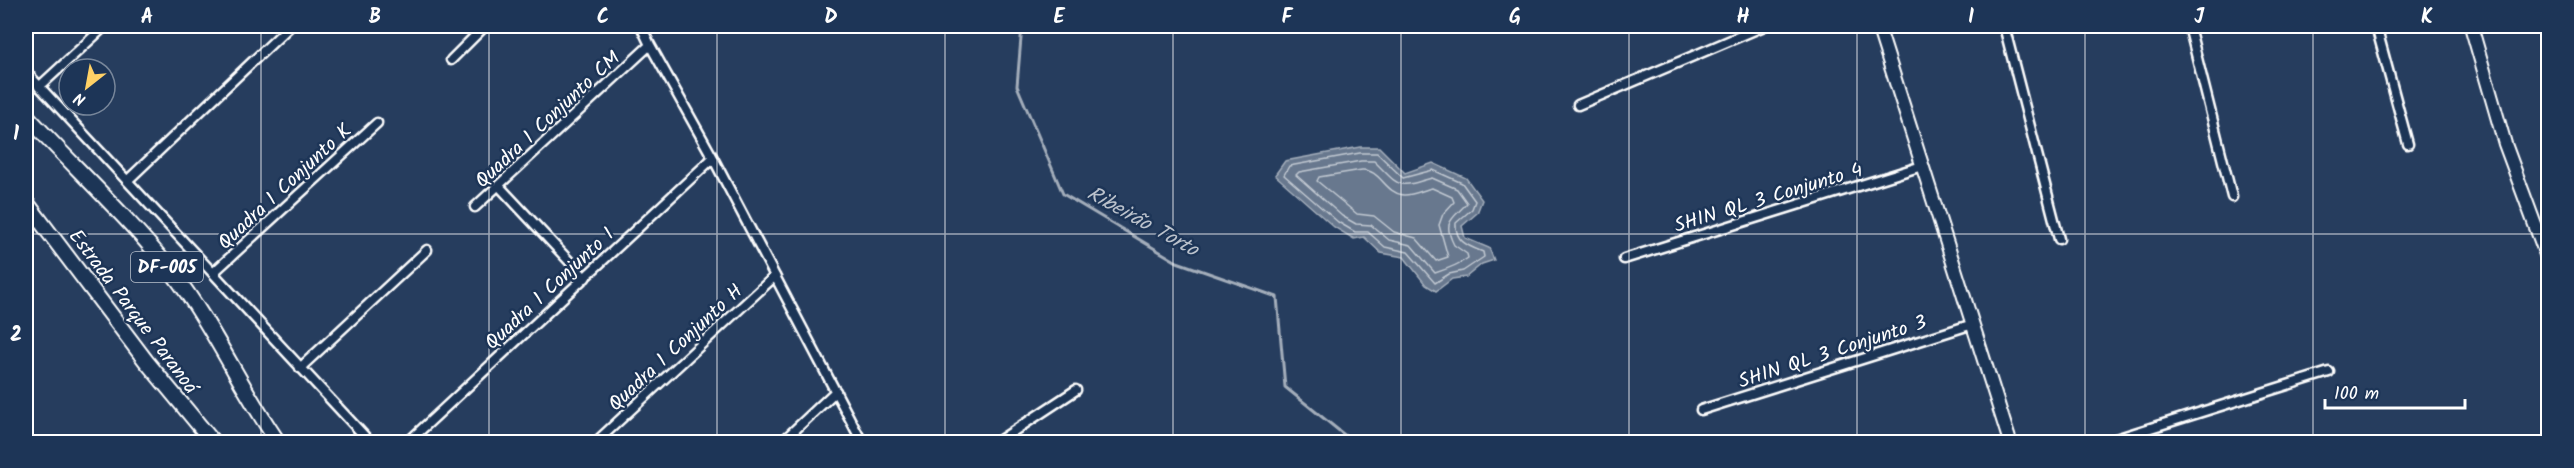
<svg xmlns="http://www.w3.org/2000/svg" width="2574" height="468" viewBox="0 0 2574 468" font-family="Kalam,sans-serif">
	<style>
		.water { fill: #67788e; stroke: #a4aebb; stroke-width: 1.5 }
		.lines { fill: none; stroke-linecap: round; stroke-linejoin: round }
		.shore { stroke: #c2c9d2; stroke-width: 1.5 }
		.stream { stroke: #a4aebb; stroke-width: 3 }
		.street-casing { stroke: #fff; stroke-width: 13 }
		.secondary-casing { stroke: #fff; stroke-width: 16 }
		.primary-casing { stroke: #fff; stroke-width: 18 }
		.street { stroke: #1d3557; stroke-width: 8 }
		.secondary { stroke: #1d3557; stroke-width: 12 }
		.primary { stroke: #1d3557; stroke-width: 14 }
		.grid { fill: none; stroke: #fff; stroke-width: 1.5; stroke-opacity: 0.55 }
		.labels { text-anchor: middle; stroke-width: 5; stroke-linejoin: round; paint-order: stroke }
		.shield { fill: #1d3557; stroke: #bbc2cd; stroke-width: 1.5 }
		.shield-label { font-size: 18px; font-weight: bold; fill: #fff }
		.street-label { font-size: 20px; fill: #fff; stroke: #1d3557 }
		.water-label { font-size: 21px; font-style: italic; fill: #bbc2cc; stroke: #1d3557 }
		.neatline { fill: none; stroke: #fff; stroke-width: 2 }
		.grid-label { font-size: 20px; text-anchor: middle; font-weight: bold; fill: #fff }
	</style>
	<rect width="100%" height="100%" fill="#263d5e"/>
	<filter id="ink" filterUnits="userSpaceOnUse"><feTurbulence type="fractalNoise" baseFrequency=".0167" numOctaves="2"/><feDisplacementMap in="SourceGraphic" scale="12" xChannelSelector="R" yChannelSelector="G"/><feConvolveMatrix kernelMatrix="1 2 1 2 8 2 1 2 1" color-interpolation-filters="sRGB"/></filter>
	<g filter="url(#ink)">
		<!-- water -->
		<path class="water" d="M1360,147H1379L1405,173L1433,163L1466,178L1482,200L1477,213L1462,226L1465,238L1489,248L1494,260L1482,264L1466,277L1452,279L1436,291L1426,285L1404,257L1381,253L1364,237L1354,239L1334,227L1275,175L1285,161Z"/>
		<g class="lines">
			<!-- shore -->
			<path class="shore" d="M1360,153H1377L1403,178L1433,170L1462,183L1475,201L1472,209L1456,223C1455,242 1468,246 1483,252L1484,257L1463,271L1449,274L1435,283L1408,252L1385,247L1368,232H1355L1338,222L1284,175L1289,166Z
				M1361,161H1374C1401,187 1395,189 1432,178L1457,189L1467,203C1452,220 1442,221 1454,245L1467,254L1468,258C1460,264 1444,270 1435,273L1411,245L1389,240L1371,225L1356,224L1342,216L1296,175L1299,172Z
				M1362,170C1380,169 1385,193 1403,195C1412,196 1423,190 1432,188L1452,197L1454,202L1443,214L1439,225L1448,257L1436,261L1416,238L1394,232L1374,216L1357,214L1317,181L1319,177Z"/>
			<!-- stream -->
			<path class="stream" d="M1022,26L1017,86L1063,194L1177,262L1277,297L1285,387L1353,442
				M1508,442L1514,440L1524,442"/>
			<defs>
				<path id="street" d="M2004,26L2059,239
					M2189,26L2232,197
					M2376,26L2408,144
					M650,45L713,158L862,442
					M451,60L485,26
					M26,72L370,442
					M39,87L105,26
					M1578,105L1764,26
					M128,180L290,26
					M499,186L585,278
					M475,207L650,45L641,26
					M1624,259L1922,166
					M213,273L377,123
					M300,368L427,250
					M1701,410L1973,324
					M408,442L713,158
					M596,442L775,276
					M782,442L836,391
					M997,442L1076,390
					M2106,442L2329,372"/>
				<path id="secondary" d="M1878,26L2010,442
					M2471,26L2505,144L2548,260"/>
				<path id="primary" d="M26,115C74,167 128,217 172,272C213,325 240,387 278,442
					M26,202L146,361L213,442"/>
			</defs>
			<!-- street casing -->
			<use href="#street" class="street-casing"/>
			<!-- secondary casing -->
			<use href="#secondary" class="secondary-casing"/>
			<!-- primary casing -->
			<use href="#primary" class="primary-casing"/>
			<!-- street -->
			<use href="#street" class="street"/>
			<!-- secondary -->
			<use href="#secondary" class="secondary"/>
			<!-- primary -->
			<use href="#primary" class="primary"/>
		</g>
	</g>
	<!-- grid -->
	<path class="grid" d="M261,26V442M489,26V442M717,26V442M945,26V442M1173,26V442M1401,26V442M1629,26V442M1857,26V442M2085,26V442M2313,26V442M26,234H2548"/>
	<g class="labels">
		<!-- shield labels -->
		<rect class="shield" x="131" y="252" width="72" height="30" rx="4.5"/>
		<g class="shield-label">
			<text x="167" y="273">DF-005</text>
		</g>
		<!-- street labels -->
		<g class="street-label">
			<text transform="translate(547 119) rotate(-43)" y="7">Quadra 1 Conjunto CM</text>
			<text transform="translate(284 186) rotate(-43)" y="7">Quadra 1 Conjunto K</text>
			<text transform="translate(1768 197) rotate(-17)" y="7">SHIN QL 3 Conjunto 4</text>
			<text transform="translate(549 288) rotate(-43)" y="7">Quadra 1 Conjunto I</text>
			<text transform="translate(134 311) rotate(53)" y="7">Estrada Parque Paranoá</text>
			<text transform="translate(675 347) rotate(-43)" y="7">Quadra 1 Conjunto H</text>
			<text transform="translate(1832 351) rotate(-18)" y="7">SHIN QL 3 Conjunto 3</text>
		</g>
		<!-- water labels -->
		<g class="water-label">
			<text transform="translate(1143 221) rotate(29)" y="7">Ribeirão Torto</text>
		</g>
	</g>
	<!-- margin -->
	<rect width="2574" height="468" fill="none" stroke="#1d3557" stroke-width="66"/>
	<!-- north arrow -->
	<g transform="translate(87 87) rotate(211)"><circle r="28" fill="#1d3557" stroke="#77869a" stroke-width="1.5"/>
	<path d="M0-4.5L10 22L0 15L-10 22Z" fill="#ffd166"/>
	<text y="-9" font-size="16" font-weight="bold" text-anchor="middle" fill="#ffffff">N</text>
	</g>
	<!-- scale -->
	<path d="M2325 399v9h140v-9" fill="none" stroke="#ffffff" stroke-width="3"/>
	<text x="2334" y="399" font-size="18" fill="#ffffff" stroke="#1d3557" stroke-width="4.5" paint-order="stroke">100 m</text>
	<rect x="33" y="33" width="2508" height="402" class="neatline"/>
	<g class="grid-label">
		<text x="147" y="23">A</text>
		<text x="375" y="23">B</text>
		<text x="603" y="23">C</text>
		<text x="831" y="23">D</text>
		<text x="1059" y="23">E</text>
		<text x="1287" y="23">F</text>
		<text x="1515" y="23">G</text>
		<text x="1743" y="23">H</text>
		<text x="1971" y="23">I</text>
		<text x="2199" y="23">J</text>
		<text x="2427" y="23">K</text>
		<text x="16" y="140">1</text>
		<text x="16" y="341">2</text>
	</g>
</svg>
